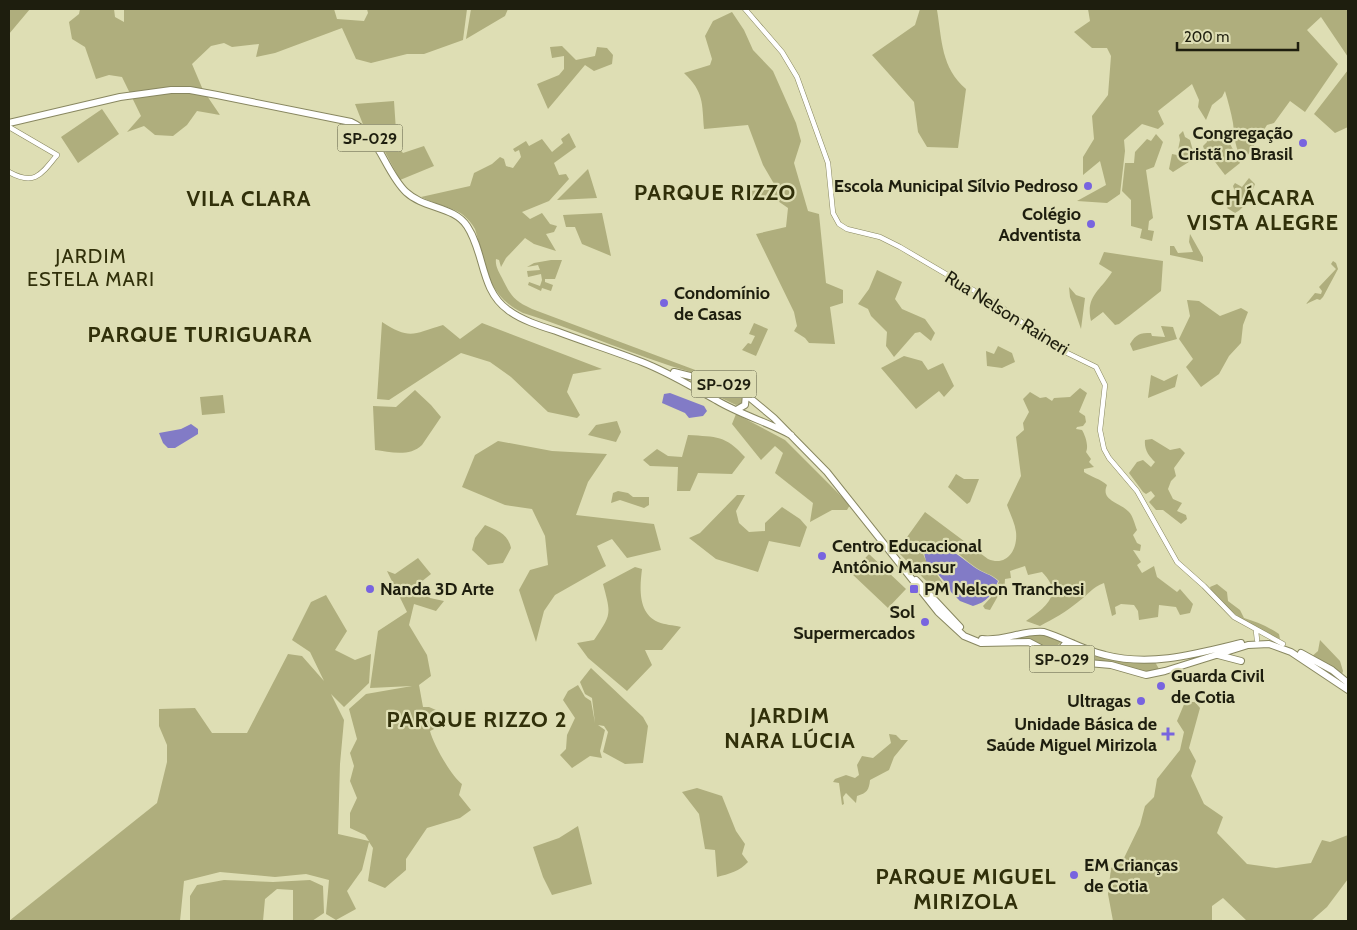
<svg xmlns="http://www.w3.org/2000/svg" width="1357" height="930" viewBox="0 0 1357 930" font-family="Cabin,sans-serif">
	<style>
		.green { fill: #afae7d }
		.water { fill: #827bc6 }
		.lines { fill: none; stroke-linecap: round; stroke-linejoin: round }
		.stream { stroke: #827bc6; stroke-width: 1 }
		.secondary-casing { stroke: #888760; stroke-width: 5.5 }
		.highway-casing { stroke: #888760; stroke-width: 8 }
		.secondary { stroke: #fff; stroke-width: 4.5 }
		.highway { stroke: #fff; stroke-width: 6 }
		.poi-dot { fill: #7864df; stroke: #dedeb4; stroke-width: 2 }
		.labels { text-anchor: middle; stroke-width: 4.5; stroke-linejoin: round; paint-order: stroke }
		.shield { fill: #dedeb4; stroke: #585840; stroke-width: 1 }
		.shield-label { font-size: 16px; font-weight: bold; fill: #1e1e0e }
		.poi-label { font-size: 18px; font-weight: bold; fill: #1e1e0e; stroke: #dedeb4; text-anchor: end }
		.street-label { font-size: 18px; fill: #1e1e0e; stroke: #dedeb4 }
		.quarter-label { font-size: 20px; letter-spacing: 1px; fill: #31300a; stroke: #dedeb4 }
		.district-label { font-size: 22px; font-weight: bold; letter-spacing: 1px; fill: #31300a; stroke: #dedeb4 }
	</style>
	<rect width="100%" height="100%" fill="#dedeb4"/>
	<!-- green -->
	<path class="green" d="M9,9H30L9,34Z
		M80,9H114L115,17L124,22V9H334L337,19L364,21L368,13L367,9H467L463,40L424,54H407L371,63L356,59L342,28L275,53L256,57L259,44L232,47L224,43L211,46L192,64L203,90L220,115L197,111L187,125L173,136L155,135L144,126L127,132L141,116L122,77L109,75L96,79L85,47L72,39L69,22L79,14Z
		M471,9H508L505,16L466,39Z
		M920,9L937,10C942,40 941,68 966,89L958,148L927,147L918,132L914,102L872,55L915,25Z
		M1088,9H1348V57L1321,17L1307,30L1338,64L1305,112L1290,101L1274,123L1267,125L1244,161C1234,148 1235,138 1233,123C1231,112 1228,101 1225,91L1222,97L1212,105L1206,120L1198,107L1199,100L1192,84L1158,111L1164,124L1158,129L1142,124L1124,140L1125,151L1120,194L1107,203L1077,201L1106,185L1100,161L1083,175V157L1094,139L1092,116L1108,95L1111,56L1107,48H1092L1074,32L1090,21Z
		M732,12L744,30L753,50L773,71L796,123L801,141L794,163L808,211L819,214L826,283L843,290V303L830,307L835,344L809,343L805,338L794,331L797,326L794,312L756,234L786,227L788,208L775,199L753,200L749,191L777,189L763,165L748,125L704,129C702,103 704,92 684,73L710,65L712,59L705,36L713,21Z
		M562,46L576,60L595,56L597,47L607,48L613,55L612,64L594,71L585,65L548,109L537,84L559,75L564,69V56L552,58L550,47Z
		M1348,70V127L1335,133L1314,114Z
		M394,101L397,146L403,153L424,146L434,166L400,180L377,137L364,127L355,104Z
		M102,109L119,134L78,163L61,137Z
		M1183,131L1185,137L1190,140L1195,158L1173,172L1169,169L1172,154L1177,155L1180,140L1179,135Z
		M569,133L576,147L554,163L559,175L566,174L569,179L549,201L522,212L530,219L542,213L550,224L557,226L554,232L546,234L556,251L534,244L525,238L506,258L501,267L499,260L496,259C495,266 499,272 502,278C511,296 513,300 532,309L722,380C654,365 590,334 523,313C486,295 486,265 475,229C461,205 443,209 421,197L470,186L474,173L492,164L500,157L504,159L506,166L513,168L521,157L519,150L515,152L513,149L526,141L529,146L542,139L552,152L563,143L561,139Z
		M1214,133L1228,140L1240,163L1225,175L1212,158L1206,156L1203,146L1207,142L1206,136Z
		M1156,134L1163,142L1154,167L1146,170L1153,218L1149,221L1148,230L1154,231L1152,241L1140,238L1142,229L1131,226V200L1122,191L1125,163H1134L1135,152L1147,139L1151,141Z
		M588,169L597,198L557,200Z
		M1249,178L1255,184C1251,194 1246,208 1235,213L1227,208L1236,195L1233,186L1235,183L1242,187Z
		M602,213L611,256L582,244L575,227H566L563,215Z
		M1190,234L1203,257V262L1170,255V246H1174L1178,253L1193,252L1189,242Z
		M1104,252L1163,261L1161,291L1119,324L1115,325L1103,312L1091,321C1085,296 1101,290 1112,272L1099,264Z
		M551,260H562L555,279H545V282L553,285L551,291L542,288L541,291L528,285L529,282L540,286L542,280L541,274L528,277L527,271L540,270L538,265L527,267L534,263Z
		M1333,261L1336,263L1338,269L1323,297L1320,300L1317,299L1306,304L1315,293L1321,294L1322,291L1319,287L1336,269L1331,264Z
		M877,270L902,282L895,299L902,309L925,319L935,333L931,341L920,332L915,333L894,357L886,346L887,332L871,316L868,309L858,304L869,289Z
		M1069,287L1076,295L1085,298L1081,329L1070,297Z
		M1187,300L1199,301L1220,316L1241,308L1248,312L1243,325L1241,343L1229,356L1219,374L1201,387L1186,367L1193,359L1179,339L1190,316Z
		M382,322C410,340 413,334 443,325L460,339L482,323L602,369L573,374L567,392L580,415L577,418L548,412L511,377L490,362L461,353L389,400L377,399Z
		M754,323L768,329L756,356L742,350L748,343L751,344L755,336L749,334Z
		M1161,326L1173,327L1177,339L1133,351L1130,344C1136,334 1140,333 1151,333L1152,336L1165,337Z
		M998,346L1012,353L1015,362L1002,368L987,366L986,351L994,354Z
		M904,356L922,361L928,370L943,363L954,386L944,397L939,391L916,409L881,368Z
		M1178,374L1175,387L1148,398L1151,375L1164,381Z
		M721,387L731,389L742,397L744,403L736,405L717,396L718,388Z
		M1080,388L1087,393L1079,412L1085,416L1086,422L1083,426L1077,427L1076,429L1082,430C1085,435 1089,446 1086,452L1091,459L1089,462L1094,467L1084,469V472C1091,477 1101,479 1107,485C1100,501 1120,502 1129,512C1133,516 1135,525 1137,530L1133,535L1137,543L1141,545L1140,551L1133,550L1141,562L1137,565L1142,573L1154,566L1157,577L1177,592L1180,589L1193,604L1190,613L1180,615L1176,607L1159,605L1158,617L1139,620L1138,611L1134,605L1121,604L1115,607L1116,614L1112,616L1104,583C1092,587 1088,595 1078,602C1066,612 1053,619 1040,626L1026,621C1046,607 1064,594 1042,572L1028,575L1025,566L1010,571L1011,578L1005,579L1004,592L998,596L990,610L985,609L983,606L994,594L999,581C992,574 983,573 975,567C961,558 940,531 923,553C927,569 945,577 947,595L932,587L897,551L925,512L988,559C1006,567 1018,551 1016,532C1015,523 1010,514 1007,505L1021,476L1016,437L1024,430L1023,423L1029,412L1023,399L1030,392L1040,398L1046,397L1052,401L1054,398L1070,397Z
		M415,390L431,405L441,417L422,445C410,457 390,452 375,450L373,406L396,407Z
		M223,395L225,413L202,415L200,397Z
		M736,414L785,440L850,505L847,510H832L810,522L813,503L775,473L783,453L775,446L761,460L732,424Z
		M617,421L621,432L616,442L588,435L596,425Z
		M688,435C717,437 725,435 745,457L732,474L698,473L690,491H677L678,467L650,466L643,460L657,449L668,456L682,457Z
		M1152,439L1170,450L1180,448L1185,453L1174,468L1176,476L1171,481L1168,489L1173,499L1182,503L1177,511L1186,515L1187,519L1181,524L1163,510H1156L1149,502L1155,496L1151,491L1146,494L1143,492L1129,473L1137,462L1143,460L1151,467L1155,462C1149,456 1144,450 1145,440Z
		M498,441L552,451L607,454L588,482L576,515L654,524L661,550L627,558L612,539L597,546L606,566L555,595L544,611L536,642L519,590L530,570L548,565L545,536L532,509L505,505L462,487L475,455Z
		M956,474L964,479H979L970,502L967,504L948,487Z
		M618,491L628,493L633,497H649V505L644,508L620,500L611,503L613,493Z
		M737,495H745L736,511L739,523L749,532L765,531V523L782,507L800,519L807,527L800,547L769,541L758,572L716,559L689,538L700,533Z
		M485,525C497,530 508,534 511,548L503,563L488,565L472,550L475,538Z
		M869,554L906,589L888,608L851,573Z
		M418,558L431,574L421,582L430,598L444,601L436,611L414,604L409,625L427,655L431,676L419,685L423,707H429L436,710V714H432L430,721L434,729L430,731C433,744 452,777 462,784L459,795L471,810L460,818L427,828L406,859V870L385,888L368,881L373,848L369,842L362,870L347,891L356,909L336,920L326,914L329,880L306,874L275,877L220,872L184,881L180,921H9L157,803L167,762V745L159,726V709L195,708L212,733H247L288,654L302,656L324,681L310,652L292,640L311,602L326,595L347,631L335,650L355,660L371,654L369,683L344,707L331,694L344,720L340,764L338,834L369,841L365,835L350,828V813L357,798L350,781L354,766L350,753L357,739L349,709L366,694L412,686L370,688L378,631L407,612L387,571L395,574Z
		M635,567L642,569C640,586 637,613 658,622C665,625 673,625 681,627L662,650H645L652,665L627,691L588,658L577,643L594,640C612,614 611,614 603,584Z
		M1217,584L1227,592L1228,601L1240,610L1244,618C1257,622 1267,626 1279,634L1280,639C1249,626 1234,616 1211,591L1210,587Z
		M1037,633L1062,641L1057,646V655L1032,640H1010Z
		M1320,640L1340,661L1343,671L1341,677L1310,658L1318,651Z
		M1069,646L1106,659L1155,662L1159,669L1147,672L1108,662L1073,659L1065,655L1063,650Z
		M591,668L643,717L648,726L643,763L625,764L603,752L608,732L604,726L598,725L605,730L600,751L602,758L590,756L572,768L560,755L566,749L567,735L575,718L563,700L568,691L578,685L585,697L591,701L595,723L592,698L585,694L580,682Z
		M1185,702H1195L1200,708L1189,748L1196,761L1191,776L1204,804L1223,817L1217,833L1247,864L1276,868L1311,863L1322,840L1330,842L1348,835V879L1327,907L1311,921H1247L1223,898L1212,906V921H1113L1108,894L1111,868L1124,858L1140,825L1145,806L1154,797L1157,779L1180,750L1184,732L1177,721Z
		M889,734L896,735L901,740H908L894,757L889,770L870,780C869,790 867,793 857,796L856,803L846,793L843,797L844,804L842,805L839,783L833,782L835,779L846,775L855,778L859,775L857,765L862,756L873,758L891,743Z
		M697,788L722,796L736,831L745,844L742,854L748,862C740,871 729,874 717,877L715,850L705,849L699,814L682,792Z
		M578,826L592,884L552,895L543,877L533,847L559,838Z
		M224,880L273,882L310,880L323,886L324,913L312,921H293V890L277,889L265,899L263,921H190V896L197,885Z"/>
	<!-- water -->
	<path class="water" d="M670,393L704,406L707,411L703,416L689,418L685,413L662,403L664,394Z
		M191,424L198,429V434L175,448H168L163,443L159,433L181,429Z
		M936,546C953,548 961,558 974,567C982,573 991,574 998,581C992,595 987,602 973,606L960,601L950,591L945,582L926,561L924,553L928,548Z"/>
	<g class="lines">
		<!-- stream -->
		<path class="stream" d="M910,542L924,552"/>
		<defs>
			<path id="secondary" d="M745,9L782,52L797,77L828,163L833,213L839,224L847,229L880,237L900,247L997,304L1057,348L1096,367L1105,385L1100,430L1104,449L1109,458L1137,491L1177,562L1204,586L1234,617L1283,644
				M9,127L57,155C41,175 34,186 9,172
				M1256,631L1257,640"/>
			<path id="highway" d="M9,123L120,97L171,90H190L217,95L351,122C379,134 385,172 406,192C424,209 454,206 467,226C485,253 480,290 508,310C521,320 540,326 556,331C585,342 614,351 642,362C670,373 690,386 716,400C739,414 767,422 791,435
				M674,372L738,388L774,418L827,472L938,612L964,636L981,643L1029,642L1065,661L1111,665L1146,675L1165,671L1248,645L1269,644L1291,652L1348,690
				M711,397L716,388L724,384
				M738,409L745,405L746,394
				M916,580L960,627
				M982,639C1003,642 1022,630 1044,632C1064,638 1083,650 1105,655C1151,667 1196,654 1241,643
				M1301,653L1332,670L1348,683
				M1218,655L1241,661
				M1067,659L1062,655L1061,649L1065,644L1072,643"/>
		</defs>
		<!-- secondary casing -->
		<use href="#secondary" class="secondary-casing"/>
		<!-- highway casing -->
		<use href="#highway" class="highway-casing"/>
		<!-- secondary -->
		<use href="#secondary" class="secondary"/>
		<!-- highway -->
		<use href="#highway" class="highway"/>
	</g>
	<!-- markers -->
	<g class="poi-dot">
		<circle cx="1303" cy="143" r="5"/>
		<circle cx="1088" cy="186" r="5"/>
		<circle cx="1091" cy="224" r="5"/>
		<circle cx="664" cy="303" r="5"/>
		<circle cx="822" cy="556" r="5"/>
		<circle cx="370" cy="589" r="5"/>
		<rect x="909" y="584" width="10" height="10" rx="2.5"/>
		<circle cx="925" cy="622" r="5"/>
		<circle cx="1161" cy="686" r="5"/>
		<circle cx="1141" cy="701" r="5"/>
		<path d="M1165.5 726.5h5v5h5v5h-5v5h-5v-5h-5v-5h5z"/>
		<circle cx="1074" cy="875" r="5"/>
	</g>
	<g class="labels">
		<!-- shield labels -->
		<g class="shield">
			<rect x="337.5" y="124.5" width="65" height="27" rx="4"/>
			<rect x="691.5" y="370.5" width="65" height="27" rx="4"/>
			<rect x="1029.5" y="645.5" width="65" height="27" rx="4"/>
		</g>
		<g class="shield-label">
			<text x="370" y="144">SP-029</text>
			<text x="724" y="390">SP-029</text>
			<text x="1062" y="665">SP-029</text>
		</g>
		<!-- poi labels -->
		<g class="poi-label">
			<text x="1293" y="139">Congregação<tspan x="1293" dy="21">Cristã no Brasil</tspan></text>
			<text x="1078" y="192">Escola Municipal Sílvio Pedroso</text>
			<text x="1081" y="220">Colégio<tspan x="1081" dy="21">Adventista</tspan></text>
			<text x="674" y="299" text-anchor="start">Condomínio<tspan x="674" dy="21">de Casas</tspan></text>
			<text x="832" y="552" text-anchor="start">Centro Educacional<tspan x="832" dy="21">Antônio Mansur</tspan></text>
			<text x="380" y="595" text-anchor="start">Nanda 3D Arte</text>
			<text x="924" y="595" text-anchor="start">PM Nelson Tranchesi</text>
			<text x="915" y="618">Sol<tspan x="915" dy="21">Supermercados</tspan></text>
			<text x="1171" y="682" text-anchor="start">Guarda Civil<tspan x="1171" dy="21">de Cotia</tspan></text>
			<text x="1131" y="707">Ultragas</text>
			<text x="1157" y="730">Unidade Básica de<tspan x="1157" dy="21">Saúde Miguel Mirizola</tspan></text>
			<text x="1084" y="871" text-anchor="start">EM Crianças<tspan x="1084" dy="21">de Cotia</tspan></text>
		</g>
		<!-- street labels -->
		<g class="street-label">
			<text transform="translate(1007 313) rotate(32)" y="6">Rua Nelson Raineri</text>
		</g>
		<!-- quarter labels -->
		<g class="quarter-label">
			<text x="91" y="263">JARDIM<tspan x="91" dy="23">ESTELA MARI</tspan></text>
		</g>
		<!-- district labels -->
		<g class="district-label">
			<text x="715" y="200">PARQUE RIZZO</text>
			<text x="1263" y="205">CHÁCARA<tspan x="1263" dy="25">VISTA ALEGRE</tspan></text>
			<text x="249" y="206">VILA CLARA</text>
			<text x="200" y="342">PARQUE TURIGUARA</text>
			<text x="790" y="723">JARDIM<tspan x="790" dy="25">NARA LÚCIA</tspan></text>
			<text x="477" y="727">PARQUE RIZZO 2</text>
			<text x="966" y="884">PARQUE MIGUEL<tspan x="966" dy="25">MIRIZOLA</tspan></text>
		</g>
	</g>
	<!-- border -->
	<rect width="1357" height="930" fill="none" stroke="#1e1e0e" stroke-width="20"/>
	<!-- scale -->
	<path d="M1177 42v8h121v-8" fill="none" stroke="#1e1e0e" stroke-width="2.5"/>
	<text x="1184" y="42" font-size="15" fill="#1e1e0e" stroke="#dedeb4" stroke-width="4" paint-order="stroke">200 m</text>
</svg>
